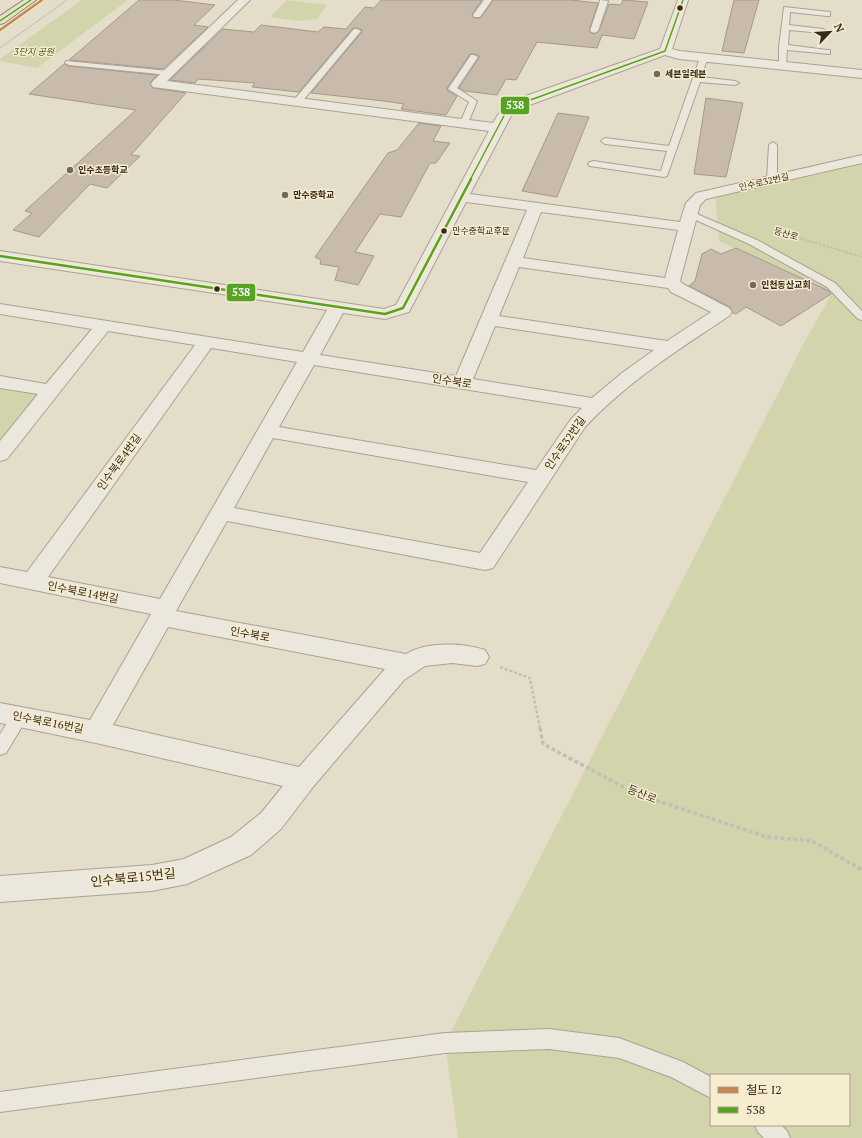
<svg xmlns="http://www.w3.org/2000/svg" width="862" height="1138" viewBox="0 0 862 1138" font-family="'PT Serif','Noto Sans KR',serif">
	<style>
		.green { fill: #d2d4ac; fill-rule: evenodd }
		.building { fill: #c8bbab; stroke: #a4998a }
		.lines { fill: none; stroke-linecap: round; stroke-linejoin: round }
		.service-casing { stroke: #a9a294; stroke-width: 2 }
		.minor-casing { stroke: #a9a294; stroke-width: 2 }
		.primary-casing { stroke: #8e877a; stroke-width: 2 }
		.path-far3 { stroke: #c4beb3; stroke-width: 1.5; stroke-dasharray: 1.5 1; stroke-linecap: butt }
		.path-far2 { stroke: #c4beb3; stroke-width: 2; stroke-dasharray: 2.5 1.5; stroke-linecap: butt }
		.path-far1 { stroke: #c4beb3; stroke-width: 2.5; stroke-dasharray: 3 2; stroke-linecap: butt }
		.path { stroke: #c4beb3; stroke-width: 3.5; stroke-dasharray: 4 2.5; stroke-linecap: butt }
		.service { fill: #ece7dc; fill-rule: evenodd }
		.minor { fill: #ece7dc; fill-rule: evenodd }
		.primary { fill: #e3decd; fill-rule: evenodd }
		.bus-1-far1-casing { stroke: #f6eccf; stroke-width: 3 }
		.bus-1-casing { stroke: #f6eccf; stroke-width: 5 }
		.bus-1-far1 { stroke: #57a324; stroke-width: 1.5 }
		.bus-1 { stroke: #57a324; stroke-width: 2.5 }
		.rail-1-casing { stroke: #f6eccf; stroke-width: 4 }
		.rail-1 { stroke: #c58650; stroke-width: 2.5 }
		.bus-dot { fill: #372a1c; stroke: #f6eccf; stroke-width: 1.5 }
		.poi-dot { fill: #746959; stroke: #f6eccf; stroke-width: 1.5 }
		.labels { text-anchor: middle; stroke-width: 3; stroke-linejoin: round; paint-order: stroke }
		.far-park-label { font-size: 9px; font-style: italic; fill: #465422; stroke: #f6eccf }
		.far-poi-label { font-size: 9px; font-weight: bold; fill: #372a1c; stroke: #f6eccf; text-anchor: start }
		.far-street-label { font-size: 9px; fill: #372a1c; stroke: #f6eccf }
		.far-bus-label { font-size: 9px; fill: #372a1c; stroke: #f6eccf; text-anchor: start }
		.street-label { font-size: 11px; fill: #372a1c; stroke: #f6eccf }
		.near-street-label { font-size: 13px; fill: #372a1c; stroke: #f6eccf }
		.line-badge { stroke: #f6eccf; stroke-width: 1.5 }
		.badge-label { font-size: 11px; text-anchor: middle; font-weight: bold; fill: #fff }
	</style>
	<rect width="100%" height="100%" fill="#e4ddca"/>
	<!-- green -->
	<path class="green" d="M82,0H128L37,68L0,61V59Z
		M287,0L327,5L317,19L297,21L270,17Z
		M862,159V1138H458L445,1043L805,341L832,293L719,241L715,193ZM711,1075H849V1125H711Z
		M0,382L51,391L0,454Z"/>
	<!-- building -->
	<path class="building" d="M139,0H174L215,5L194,25L208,27L163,69L69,60Z
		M381,0H482L472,14L474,18H481L493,0H571L598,3L589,31L593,34L599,31L609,4L621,5L623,0L648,2L634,39L602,35L597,48L537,42L516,80L506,79L497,95L465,91L459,88L479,58V56L475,54H470L447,88V90L457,96L446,115L401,109L404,104L384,101L311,93L362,32V30L357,28H353L299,92L252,87L255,83L198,79L195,83L170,80L223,29L254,32L261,25L318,32L324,27L346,29L365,7L374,8Z
		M734,0H759L744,53L722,51Z
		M64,64L69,66L157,75L150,83L153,88L186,93L131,155L140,156L107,188L90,184L39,237L13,230L32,213L25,211L136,110L29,94Z
		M706,98L743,103L726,177L694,174Z
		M558,113L589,117L557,197L522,191Z
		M419,123L441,126L433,141L450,143L436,163H430L401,217L380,214L355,252L374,256L358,285L335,280L339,267L320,264L321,260L315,257L388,153L397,150Z
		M736,248L829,291L831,294L781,326L746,307L736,314L733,313L730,307L689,286L695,281L702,254L711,249L721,254Z"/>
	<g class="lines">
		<defs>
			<path id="service" d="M484,0H492L480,17H474L473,15Z
				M600,0L608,1L598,31L594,33L590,31L600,1Z
				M784,7L830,12V16H827L790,12L789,25L823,29L827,31L823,33L789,30L788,45L827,50H830V54L787,50L786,66L785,68H779V47Z
				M354,29H357L361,31L300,104H294L293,102L294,100Z
				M471,55H474L478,57L457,88L477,101L468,123L464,126L460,123L469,102L448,89Z
				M701,55H704L708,57L701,77L735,81L739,83L735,85L700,82L667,176L664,177L590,166L588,164L590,162L593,161L661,171L667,151L605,144L601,141L605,138L669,146Z
				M66,61L169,71L173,73L169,75L69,65L65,63Z
				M773,142L777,145V180L772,183L767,180L769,145Z
				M690,211L757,240L835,283L862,311V320L858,319L827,287L749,244L687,216L685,214L687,212Z
				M20,710L26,712L28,717L6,753L0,755V734L14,712Z
				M549,1029L619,1038L683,1062L711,1077V1098L671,1077L619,1058L549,1049L445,1053L0,1112V1092L445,1033Z
				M755,1125H781L787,1131L790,1138H764L758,1132Z"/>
			<path id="minor" d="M238,0H250L167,81L493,123C500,111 505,105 517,99L660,49L678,0H688L672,49L680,51L862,70V78L679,59L665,55L516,110L512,114L470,194L680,222L686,203L696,193L862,155V163L706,199L700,205L680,281L683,284L729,308L732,312L729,316C678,350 627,382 585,427L493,568L485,570L227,521L176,611L406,654C426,641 464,643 485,650L489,657L485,664L477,666L452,663L425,666L404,680L313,787L281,829L251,855L187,884L152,891L0,902V876L152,865L184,859L231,837L261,813L283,786L96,743L0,723V703L90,720L151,614L0,583V567L27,572L195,345L108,331L7,459L0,461V441L38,394L0,388V376L46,384L92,329L0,314V304L303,352L327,310L0,261V251L384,309L396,305L489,131L153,87L151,84L153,81ZM466,202L527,210L456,376L320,355L343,313L385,319L409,312ZM541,212L678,230L665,278L523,258ZM519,267L668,288L671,292L711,312L667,341L499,316ZM495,326L654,350L622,373L592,398L473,379ZM211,348L297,362L160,599L48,577ZM314,365L582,408L571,419L536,470L279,427ZM273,438L528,482L480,553L234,508ZM168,627L385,669L299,767L113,725Z"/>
			<path id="primary" d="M24,0H36L4,23L0,24V16Z"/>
		</defs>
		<!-- service casing -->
		<use href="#service" class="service-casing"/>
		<!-- minor casing -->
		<use href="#minor" class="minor-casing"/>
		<!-- primary casing -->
		<use href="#primary" class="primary-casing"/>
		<!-- path-far3 -->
		<path class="path-far3" d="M0,48L67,0"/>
		<!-- path-far2 -->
		<path class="path-far2" d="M773,230L862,257"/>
		<!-- path-far1 -->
		<path class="path-far1" d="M500,667L530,678L540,729"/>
		<!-- path -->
		<path class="path" d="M540,728L543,744L637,794L767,837L812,841L862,870"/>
		<!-- service -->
		<use href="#service" class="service"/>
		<!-- minor -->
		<use href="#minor" class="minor"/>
		<!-- primary -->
		<use href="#primary" class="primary"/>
		<defs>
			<path id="bus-1-far1" d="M0,21L31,0
				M470,180L506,112L511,107L665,51L683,0"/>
			<path id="bus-1" d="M0,256L385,314L403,308L471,179"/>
		</defs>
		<!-- bus-1-far1 casing -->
		<use href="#bus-1-far1" class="bus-1-far1-casing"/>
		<!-- bus-1 casing -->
		<use href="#bus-1" class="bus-1-casing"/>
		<!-- bus-1-far1 -->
		<use href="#bus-1-far1" class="bus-1-far1"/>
		<!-- bus-1 -->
		<use href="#bus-1" class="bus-1"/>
		<defs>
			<path id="rail-1" d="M0,30L42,0"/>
		</defs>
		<!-- rail-1 casing -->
		<use href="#rail-1" class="rail-1-casing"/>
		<!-- rail-1 -->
		<use href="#rail-1" class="rail-1"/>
	</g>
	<!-- markers -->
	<g class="bus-dot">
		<circle cx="680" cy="8" r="3.5"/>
		<circle cx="444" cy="231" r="3.5"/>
		<circle cx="217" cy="289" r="3.5"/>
	</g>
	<g class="poi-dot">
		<circle cx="657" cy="74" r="4"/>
		<circle cx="70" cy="170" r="4"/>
		<circle cx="285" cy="195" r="4"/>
		<circle cx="753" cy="285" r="4"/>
	</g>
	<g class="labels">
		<!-- far-park labels -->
		<g class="far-park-label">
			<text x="34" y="55">3단지 공원</text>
		</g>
		<!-- far-poi labels -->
		<g class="far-poi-label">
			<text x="665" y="77">세븐일레븐</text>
			<text x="78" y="173">인수초등학교</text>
			<text x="293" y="198">만수중학교</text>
			<text x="761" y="288">인천동산교회</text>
		</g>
		<!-- far-street labels -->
		<g class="far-street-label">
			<text transform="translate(764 182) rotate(-13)" y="3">인수로32번길</text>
			<text transform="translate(786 234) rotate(16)" y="3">등산로</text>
		</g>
		<!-- far-bus labels -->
		<g class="far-bus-label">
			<text x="452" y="234">만수중학교후문</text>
		</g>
		<!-- street labels -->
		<g class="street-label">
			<text transform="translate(452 381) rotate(9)" y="4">인수북로</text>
			<text transform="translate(565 443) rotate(-55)" y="4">인수로32번길</text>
			<text transform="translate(119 462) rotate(-54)" y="4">인수북로4번길</text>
			<text transform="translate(83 592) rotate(11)" y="4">인수북로14번길</text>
			<text transform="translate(250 634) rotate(10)" y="4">인수북로</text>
			<text transform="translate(48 722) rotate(11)" y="4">인수북로16번길</text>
			<text transform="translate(642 794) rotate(22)" y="4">등산로</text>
		</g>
		<!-- near-street labels -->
		<g class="near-street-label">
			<text transform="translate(133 877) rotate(-6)" y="5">인수북로15번길</text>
		</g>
	</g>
	<g class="line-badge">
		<rect x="500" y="96" width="30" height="19" rx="4" fill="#57a324"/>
		<rect x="226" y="283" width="30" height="19" rx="4" fill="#57a324"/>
	</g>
	<g class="badge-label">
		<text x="515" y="109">538</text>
		<text x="241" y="296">538</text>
	</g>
	<!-- legend -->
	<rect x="710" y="1074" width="140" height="52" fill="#f6eccf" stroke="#aa9e87"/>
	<rect x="718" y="1087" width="20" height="6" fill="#c58650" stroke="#aa9e87"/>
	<text x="746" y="1094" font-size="12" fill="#372a1c">철도 I2</text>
	<rect x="718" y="1107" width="20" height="6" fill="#57a324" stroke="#aa9e87"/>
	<text x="746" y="1114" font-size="12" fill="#372a1c">538</text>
	<!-- north arrow -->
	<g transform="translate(830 32) rotate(65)" stroke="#f6eccf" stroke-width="3" paint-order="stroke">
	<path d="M0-3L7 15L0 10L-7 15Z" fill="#372a1c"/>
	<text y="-6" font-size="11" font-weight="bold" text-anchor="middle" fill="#372a1c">N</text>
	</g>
</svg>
